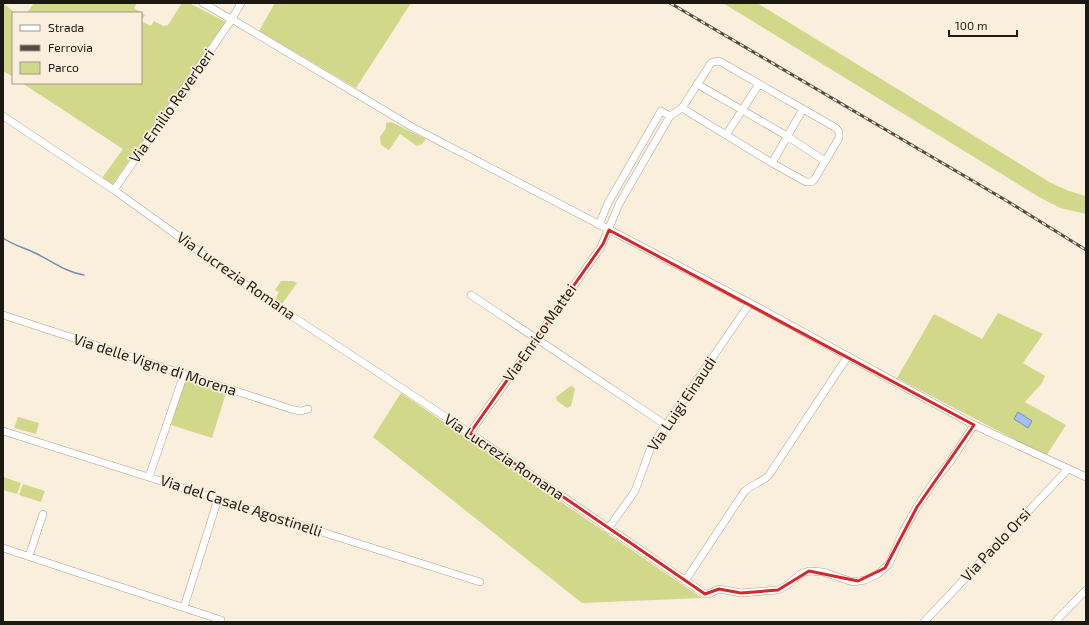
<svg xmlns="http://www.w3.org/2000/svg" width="1089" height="625" viewBox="0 0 1089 625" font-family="'Exo 2',sans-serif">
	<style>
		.green { fill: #d2d88a }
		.water { fill: #a1c0f3; stroke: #798eb0 }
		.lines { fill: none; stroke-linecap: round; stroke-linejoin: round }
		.stream { stroke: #798eb0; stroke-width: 1.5 }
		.minor-casing { stroke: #aca190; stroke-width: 8 }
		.minor { stroke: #fff; stroke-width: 7 }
		.rail-casing { stroke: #524c43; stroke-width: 3 }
		.rail { stroke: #faeedc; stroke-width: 1.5; stroke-dasharray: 4.5; stroke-linecap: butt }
		.marked { fill: none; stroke: #d62828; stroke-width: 3; stroke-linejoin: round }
		.labels { text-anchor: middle; stroke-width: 3.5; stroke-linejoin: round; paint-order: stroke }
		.street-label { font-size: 15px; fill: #1c1812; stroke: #faeedc }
	</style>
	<rect width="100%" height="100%" fill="#faeedc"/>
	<!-- green -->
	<path class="green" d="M3,3L15,13H13V77L3,71Z
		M34,3H137L134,8L145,15L141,21L151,26L154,21L163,26L168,25L182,3H189L226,22L112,185L102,178L123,149L22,83H141V13H27Z
		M275,3H411L356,88L259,31Z
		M723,3H757L1051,183L1069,191L1086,196V214L1060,208L1039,197Z
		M391,122L426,139L422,144L417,146L400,134L389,150L381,145L380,137L386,128V123Z
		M281,281H293L297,283L282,304L276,300L277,296L279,292L275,290Z
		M998,313L1043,334L1023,363L1045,376L1042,383L1025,402L1066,425L1046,456L897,378L934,314L982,339Z
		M186,377L227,390L212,438L171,425Z
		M572,386L575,389L571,406L567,408L557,401L556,397L569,387Z
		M401,393L702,598L582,603L373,437Z
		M18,417L39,423L36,434L14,428Z
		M3,477L21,483L17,494L3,490Z
		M23,484L45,491L41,502L19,495Z"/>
	<!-- water -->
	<path class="water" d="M1018,412L1032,421L1028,428L1014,419Z"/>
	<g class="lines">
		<!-- stream -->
		<path class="stream" d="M3,238C13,245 25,248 35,253C52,261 65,272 84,275"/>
		<defs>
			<path id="minor" d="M203,3L229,18
				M233,17L241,3
				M235,21L412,127L750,303L974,425L1086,477
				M697,84L787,136L825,161
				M3,116L114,190L260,295L470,433L705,594H708L719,589L741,593L778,590L786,586L802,573L809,571L823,572L853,582L865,580L879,573L889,564L904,530L917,507L935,480L950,462L974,425
				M726,135L759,84
				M772,163L806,182H811L814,180L839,138V132L836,128L803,109
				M114,190L230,22
				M599,225L608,203L661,111L670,116
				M471,295L666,425
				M3,315L294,410L301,411L308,409
				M3,431L480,582
				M470,433L601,247L619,204L670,116L682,108L711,63L717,61L721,62L803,109L772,163L682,108
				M149,477L184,374
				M608,529L635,491L651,447L750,303
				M3,548L221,620
				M29,556L43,514
				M685,581L744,492C751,484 762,483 769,475L848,356
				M184,607L218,499
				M924,622L1068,469
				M1055,622L1086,590"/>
		</defs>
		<!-- minor casing -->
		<use href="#minor" class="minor-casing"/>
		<!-- minor -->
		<use href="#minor" class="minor"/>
		<defs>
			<path id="rail" d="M670,3L1007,201L1086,250"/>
		</defs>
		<!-- rail casing -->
		<use href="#rail" class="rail-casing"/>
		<!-- rail -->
		<use href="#rail" class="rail"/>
	</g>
	<!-- marked area -->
	<path class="marked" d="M609,230L974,425L917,507L885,568L858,581L809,571L778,590L741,593L719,589L705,594L470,433L603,244Z"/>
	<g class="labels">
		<!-- street labels -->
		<g class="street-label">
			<text transform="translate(172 106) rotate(-55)" y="5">Via Emilio Reverberi</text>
			<text transform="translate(236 276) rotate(35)" y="5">Via Lucrezia Romana</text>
			<text transform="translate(540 333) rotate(-55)" y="5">Via Enrico Mattei</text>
			<text transform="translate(155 365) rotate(18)" y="5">Via delle Vigne di Morena</text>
			<text transform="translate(682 404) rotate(-56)" y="5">Via Luigi Einaudi</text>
			<text transform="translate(504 457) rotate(34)" y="5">Via Lucrezia Romana</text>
			<text transform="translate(241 506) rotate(18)" y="5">Via del Casale Agostinelli</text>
			<text transform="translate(996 545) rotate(-47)" y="5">Via Paolo Orsi</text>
		</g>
	</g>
	<!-- border -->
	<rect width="1089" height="625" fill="none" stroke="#1c1812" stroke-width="8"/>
	<!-- legend -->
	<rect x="12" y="12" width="130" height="72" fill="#faeedc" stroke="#a1988b"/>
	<rect x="20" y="25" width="20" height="6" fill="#ffffff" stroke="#a1988b"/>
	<text x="48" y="32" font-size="12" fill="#1c1812">Strada</text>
	<rect x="20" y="45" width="20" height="6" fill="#524c43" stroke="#a1988b"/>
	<text x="48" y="52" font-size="12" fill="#1c1812">Ferrovia</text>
	<rect x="20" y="62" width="20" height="12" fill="#d2d88a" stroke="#a1988b"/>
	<text x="48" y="72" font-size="12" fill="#1c1812">Parco</text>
	<!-- scale -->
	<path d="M949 30v6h68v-6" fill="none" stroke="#1c1812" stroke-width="2"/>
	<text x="955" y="30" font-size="12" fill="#1c1812" stroke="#faeedc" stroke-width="3" paint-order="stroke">100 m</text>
</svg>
